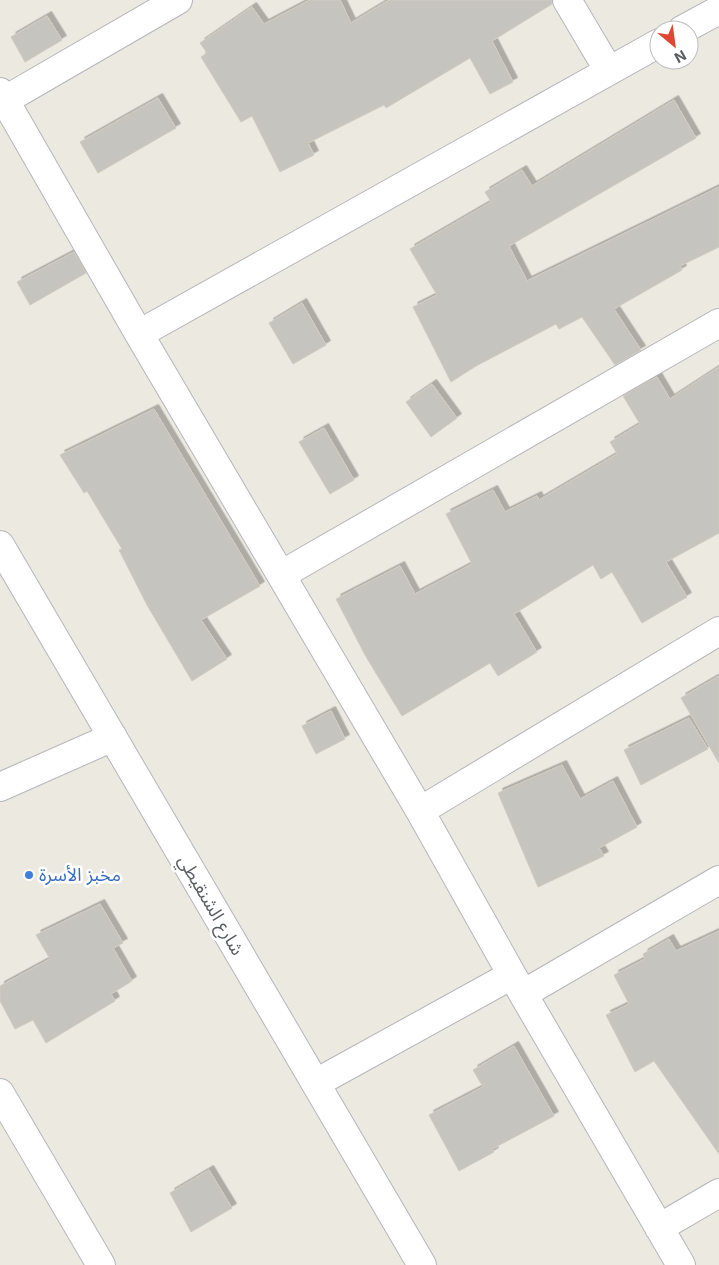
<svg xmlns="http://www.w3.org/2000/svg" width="719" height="1265" viewBox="0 0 719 1265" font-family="Inter,'Noto Sans Arabic',sans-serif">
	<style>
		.building { fill: #c6c4be; stroke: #d0cbbf; filter: url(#shadow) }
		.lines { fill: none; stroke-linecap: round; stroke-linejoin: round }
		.minor-casing { stroke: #b3b6bb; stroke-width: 30 }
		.minor { stroke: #fff; stroke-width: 28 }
		.shop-dot { fill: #3f7fe0; stroke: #fff; stroke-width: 2 }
		.labels { text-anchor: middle; stroke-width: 5; stroke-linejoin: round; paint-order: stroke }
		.shop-label { font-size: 18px; fill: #366cbe; stroke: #fff; text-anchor: start }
		.street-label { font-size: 18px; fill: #595c61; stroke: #fff }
	</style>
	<defs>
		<filter id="shadow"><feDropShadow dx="4.5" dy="-4.5" stdDeviation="0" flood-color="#0004"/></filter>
	</defs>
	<rect width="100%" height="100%" fill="#ece9e1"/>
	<!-- building -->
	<path class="building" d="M310,0H340L351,23L389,0H551L552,4L492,41L513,82L490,94L470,58L386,108L384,105L308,143L314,155L280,172L252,116L241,122L201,57L207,53L200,43L252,7L264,24Z
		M47,16L62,40L25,62L11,37Z
		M158,98L176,128L98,173L80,142Z
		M674,100L696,138L509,246L527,281L719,187V247L680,266L682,270L614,309L641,350L615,365L582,317L559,329L556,324L476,366L451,382L413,307L437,295L410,249L491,202L485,192L522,170L532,186Z
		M74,252L86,273L30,305L17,282Z
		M302,303L326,345L293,364L269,323Z
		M719,367V533L666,562L687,597L642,623L612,572L601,579L593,565L514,614L537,652L498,676L490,663L402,716L365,655L336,599L400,566L415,594L472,564L446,514L493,490L505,512L537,496L539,500L617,454L610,442L640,424L623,396L657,377L670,399Z
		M432,384L457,418L431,437L406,402Z
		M154,409L260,586L201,620L227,659L192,681L147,605L119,550L122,549L87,491L84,493L60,455Z
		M324,428L354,480L330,494L299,442Z
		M719,676V763L681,698Z
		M331,711L345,739L316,754L302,726Z
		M689,718L708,749L641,785L624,750Z
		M562,765L580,799L613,781L637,827L599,848L604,856L538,887L498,793Z
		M100,904L123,943L113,948L132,981L111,994L115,1001L46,1043L33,1020L15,1029L0,1001V986L50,959L36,935Z
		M719,931V1154L654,1061L635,1072L606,1015L629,1004L614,975L645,959L643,954L669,939L676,951Z
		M514,1046L554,1116L492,1149L494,1152L459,1171L429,1115L483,1087L473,1070Z
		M209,1170L232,1208L191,1232L170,1193Z"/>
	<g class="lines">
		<defs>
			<path id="minor" d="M567,0L609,71
				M682,30L719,10
				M0,92L139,334L420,811L512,975L681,1265
				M0,103L178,0
				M139,334L659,43
				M0,545L422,1265
				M281,575L719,323
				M0,787L113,737
				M420,811L719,631
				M523,994L719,880
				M316,1083L512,975
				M0,1093L101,1265
				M659,1228L719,1193"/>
		</defs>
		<!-- minor casing -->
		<use href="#minor" class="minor-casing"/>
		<!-- minor -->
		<use href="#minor" class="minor"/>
	</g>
	<!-- markers -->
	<circle class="shop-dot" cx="29" cy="875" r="5"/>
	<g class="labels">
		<!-- shop labels -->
		<g class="shop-label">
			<text x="39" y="881">مخبز الأسرة</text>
		</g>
		<!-- street labels -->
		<g class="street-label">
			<text transform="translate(211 905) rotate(60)" y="6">شارع الشنقيطي</text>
		</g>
	</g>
	<!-- north arrow -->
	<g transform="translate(674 45) rotate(151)"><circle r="24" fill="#ffffff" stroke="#bdbec0"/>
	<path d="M0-4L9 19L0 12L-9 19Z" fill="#df4633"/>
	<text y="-8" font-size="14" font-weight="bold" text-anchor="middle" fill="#595c61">N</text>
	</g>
</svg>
